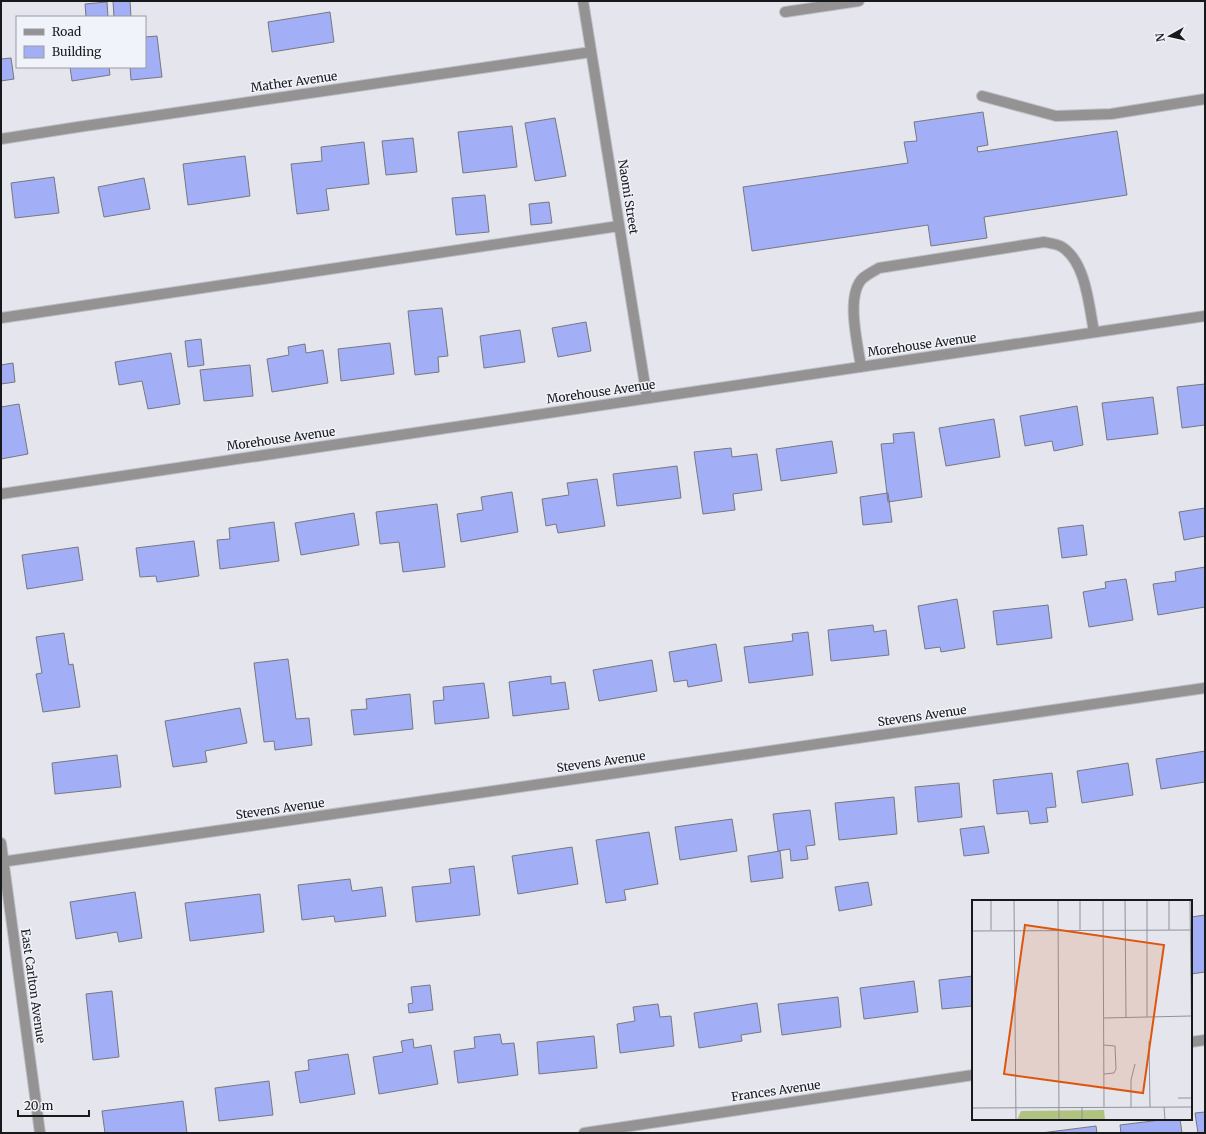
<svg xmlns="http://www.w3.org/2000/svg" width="1206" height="1134" viewBox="0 0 1206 1134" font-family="Merriweather,serif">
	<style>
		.building { fill: #a2aef5; stroke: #77787f }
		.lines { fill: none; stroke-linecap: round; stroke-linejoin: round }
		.minor-casing { stroke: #bfc0c7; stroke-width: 12 }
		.minor { stroke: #959293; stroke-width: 10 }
		.labels { text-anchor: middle; stroke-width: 3; stroke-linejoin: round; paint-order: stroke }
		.street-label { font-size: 12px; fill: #18191b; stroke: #f1f3fa }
		.inset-road { fill: none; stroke: #929399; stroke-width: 1 }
		.view { fill: #de560d; fill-opacity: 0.15; stroke: #de560d; stroke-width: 2 }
		.inset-edge { fill: none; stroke: #18191b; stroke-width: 2 }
	</style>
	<rect width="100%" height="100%" fill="#e4e5ed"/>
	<!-- building -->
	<path class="building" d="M113,1H130L131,17H114Z
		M107,2L108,17H86L85,4Z
		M330,12L334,42L272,52L268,22Z
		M157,36L162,77L131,80L130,67H145V37Z
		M11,58L14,79L1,81V59Z
		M70,67H109L110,75L72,81Z
		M983,112L988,145L977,147L978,152L1117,131L1127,195L984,217L987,238L931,246L928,225L752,251L743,187L908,163L904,142L917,141L914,122Z
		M555,118L566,176L535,181L525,123Z
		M512,126L517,167L463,173L458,132Z
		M413,138L417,172L386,175L382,141Z
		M364,142L369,184L326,189L329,210L297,214L291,164L322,161L321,147Z
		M245,156L250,196L188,205L183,164Z
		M54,177L59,213L15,218L11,183Z
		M144,178L150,209L104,217L98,187Z
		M485,195L489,232L456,235L452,198Z
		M549,202L552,223L531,225L529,204Z
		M442,308L448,356L438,357L439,372L415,375L408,311Z
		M586,322L591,351L558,357L552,328Z
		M520,330L525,362L484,368L480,336Z
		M201,339L204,365L188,367L185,341Z
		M390,343L394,374L341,381L338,349Z
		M305,344L306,353L323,350L328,383L272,392L267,359L289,355L288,347Z
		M171,353L180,404L148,409L142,381L119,385L115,362Z
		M13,363L15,382L1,384V365Z
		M250,365L253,396L204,401L200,370Z
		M1205,384V425L1182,428L1177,387Z
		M1153,397L1158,434L1107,440L1102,403Z
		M19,404L28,454L1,459V407Z
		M1077,406L1083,445L1054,451L1052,441L1025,446L1020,416Z
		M994,419L1000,457L946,466L939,428Z
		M914,432L922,497L888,502L881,444L894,443L893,434Z
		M832,441L837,473L781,481L776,449Z
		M731,448L732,457L757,454L762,490L733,494L735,510L703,514L694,452Z
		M677,466L681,498L617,506L613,474Z
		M597,479L605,526L558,533L556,524L546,526L542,499L569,495L567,483Z
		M512,492L518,532L461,542L457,514L483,510L481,497Z
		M888,493L892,522L863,525L860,497Z
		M437,504L445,567L403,572L399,542L380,544L376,512Z
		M1205,508V536L1184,540L1179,512Z
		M354,513L359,545L301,555L295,523Z
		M274,522L279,561L220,569L217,540L230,539L229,528Z
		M1083,525L1087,555L1062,558L1058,528Z
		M194,541L199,576L157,582L156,576L140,577L136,548Z
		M78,547L83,580L27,589L22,555Z
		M1205,567V607L1158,615L1153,584L1176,581L1175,572Z
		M1126,579L1133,620L1089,627L1083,592L1106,588L1105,582Z
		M957,599L965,648L941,652L940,647L925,649L918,606Z
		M1048,605L1052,638L997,645L993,611Z
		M873,625L874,632L886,630L889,655L831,661L828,630Z
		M808,632L813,675L749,683L744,647L793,641L792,634Z
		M64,633L69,665L73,664L80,707L43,712L36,674L42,673L36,637Z
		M716,644L722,681L688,687L687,680L674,682L669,652Z
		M288,659L296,719L309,718L312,745L275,750L274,741L264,742L254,663Z
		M652,660L657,691L599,701L593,670Z
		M551,676V684L565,682L569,709L513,716L509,682Z
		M484,683L489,718L435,724L433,701L444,700L443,687Z
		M410,694L413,729L354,735L351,710L367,709L366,699Z
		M240,708L247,743L205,751L207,762L173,767L165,721Z
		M1205,751V782L1161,789L1156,759Z
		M117,755L121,787L55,794L52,763Z
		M1128,763L1133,795L1082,803L1077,771Z
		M1052,773L1056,807L1046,808L1048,822L1030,824L1028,811L997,814L993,780Z
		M959,783L962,817L918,822L915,787Z
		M894,797L897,834L839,840L835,803Z
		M810,810L815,845L806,846L808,859L791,861L790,849L778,851L773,814Z
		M732,819L737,851L680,860L675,827Z
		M984,826L989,853L964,856L960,829Z
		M649,832L658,884L624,890L626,900L606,903L596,840Z
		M572,847L578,884L518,894L512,856Z
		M780,851L783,878L751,882L748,856Z
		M474,866L480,915L416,922L412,887L451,883L449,869Z
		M350,879L352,891L382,887L386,916L335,922L334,916L302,920L298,885Z
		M868,882L872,905L839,911L835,887Z
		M135,892L142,938L119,942L117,932L76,939L70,902Z
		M260,894L264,932L190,941L185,903Z
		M1205,915V972L1191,974V917Z
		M973,976V1006L942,1009L939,980Z
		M914,981L918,1012L864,1019L860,988Z
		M430,985L433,1010L409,1013L408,1004L413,1003L411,987Z
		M112,991L119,1057L93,1060L86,994Z
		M838,997L841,1027L782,1035L778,1004Z
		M757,1003L761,1032L741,1035L742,1041L699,1048L694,1013Z
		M658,1004L660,1017L671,1016L674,1046L620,1053L617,1024L635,1021L633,1007Z
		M500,1034L502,1044L514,1043L518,1075L458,1083L454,1051L475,1048L474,1037Z
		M594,1036L597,1068L539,1074L537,1042Z
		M413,1039L414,1048L431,1045L438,1084L379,1094L373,1057L403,1052L401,1041Z
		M348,1054L355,1094L300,1103L295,1072L309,1070L308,1060Z
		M269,1081L273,1115L219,1121L215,1088Z
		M183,1101L187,1133H105L102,1111Z
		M1205,1112V1133H1198L1195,1113Z
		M1169,1119H1180L1182,1133H1121L1120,1125Z
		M1096,1126L1097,1133H1041Z"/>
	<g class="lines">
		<defs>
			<path id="minor" d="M583,1L647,398
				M785,12L859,1
				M982,96L1056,116L1111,114L1205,99
				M1,139L78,127L591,52
				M1,318L619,226
				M861,367C858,345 845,295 863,278C868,274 874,271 879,268L1044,242C1050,243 1058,244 1062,247C1086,262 1089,306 1094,332
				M1,494L1205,316
				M1,843L40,1133
				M1,862L1205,688
				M1191,1042L1205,1040
				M584,1133L973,1075"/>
		</defs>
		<!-- minor casing -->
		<use href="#minor" class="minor-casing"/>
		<!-- minor -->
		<use href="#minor" class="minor"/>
	</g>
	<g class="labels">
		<!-- street labels -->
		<g class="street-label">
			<text transform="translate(294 82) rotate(-8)" y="4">Mather Avenue</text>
			<text transform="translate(628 197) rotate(81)" y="4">Naomi Street</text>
			<text transform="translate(922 345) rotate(-8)" y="4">Morehouse Avenue</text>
			<text transform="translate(601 392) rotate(-8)" y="4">Morehouse Avenue</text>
			<text transform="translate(281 439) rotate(-8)" y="4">Morehouse Avenue</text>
			<text transform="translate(922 716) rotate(-8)" y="4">Stevens Avenue</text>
			<text transform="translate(601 762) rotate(-8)" y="4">Stevens Avenue</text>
			<text transform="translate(280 809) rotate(-8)" y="4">Stevens Avenue</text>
			<text transform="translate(33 986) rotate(82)" y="4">East Carlton Avenue</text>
			<text transform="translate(776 1091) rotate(-8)" y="4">Frances Avenue</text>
		</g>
	</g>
	<!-- overview -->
	<g transform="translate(972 900)">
		<rect width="220" height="220" fill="#e4e5ed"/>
		<path d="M132,210L133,220H45L49,211Z" fill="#b0c381"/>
		<path class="inset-road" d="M19,0V30M42,0L44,220M86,0L87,220M108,0V31M131,0L132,207M153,0L154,117M175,0V117M197,0V30M218,0L220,163M0,31L220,30M132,118L219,116M177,141L178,207M132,145L143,146L144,169L142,173L132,174M206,198H220M110,207V220M159,207V180L163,164M192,207L193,220M0,208L220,207"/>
		<path class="view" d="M53,25L192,45L171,193L32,174Z"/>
		<rect width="220" height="220" class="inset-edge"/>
	</g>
	<!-- border -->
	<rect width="1206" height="1134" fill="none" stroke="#18191b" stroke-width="4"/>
	<!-- legend -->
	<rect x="16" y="16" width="130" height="52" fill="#f1f3fa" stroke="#9a9ca1"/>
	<rect x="24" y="29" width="20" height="6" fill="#959293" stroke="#9a9ca1"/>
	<text x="52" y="36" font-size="12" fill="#18191b">Road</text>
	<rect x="24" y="46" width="20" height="12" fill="#a2aef5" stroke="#9a9ca1"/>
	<text x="52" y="56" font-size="12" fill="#18191b">Building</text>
	<!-- north arrow -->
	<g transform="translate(1170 36) rotate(262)" stroke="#f1f3fa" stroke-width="3" paint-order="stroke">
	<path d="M0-3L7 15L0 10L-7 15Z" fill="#18191b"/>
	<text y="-6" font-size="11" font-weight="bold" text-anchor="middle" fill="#18191b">N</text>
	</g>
	<!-- scale -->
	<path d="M18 1110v6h71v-6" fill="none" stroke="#18191b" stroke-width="2"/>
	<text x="24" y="1110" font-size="12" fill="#18191b" stroke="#f1f3fa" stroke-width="3" paint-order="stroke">20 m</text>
</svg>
